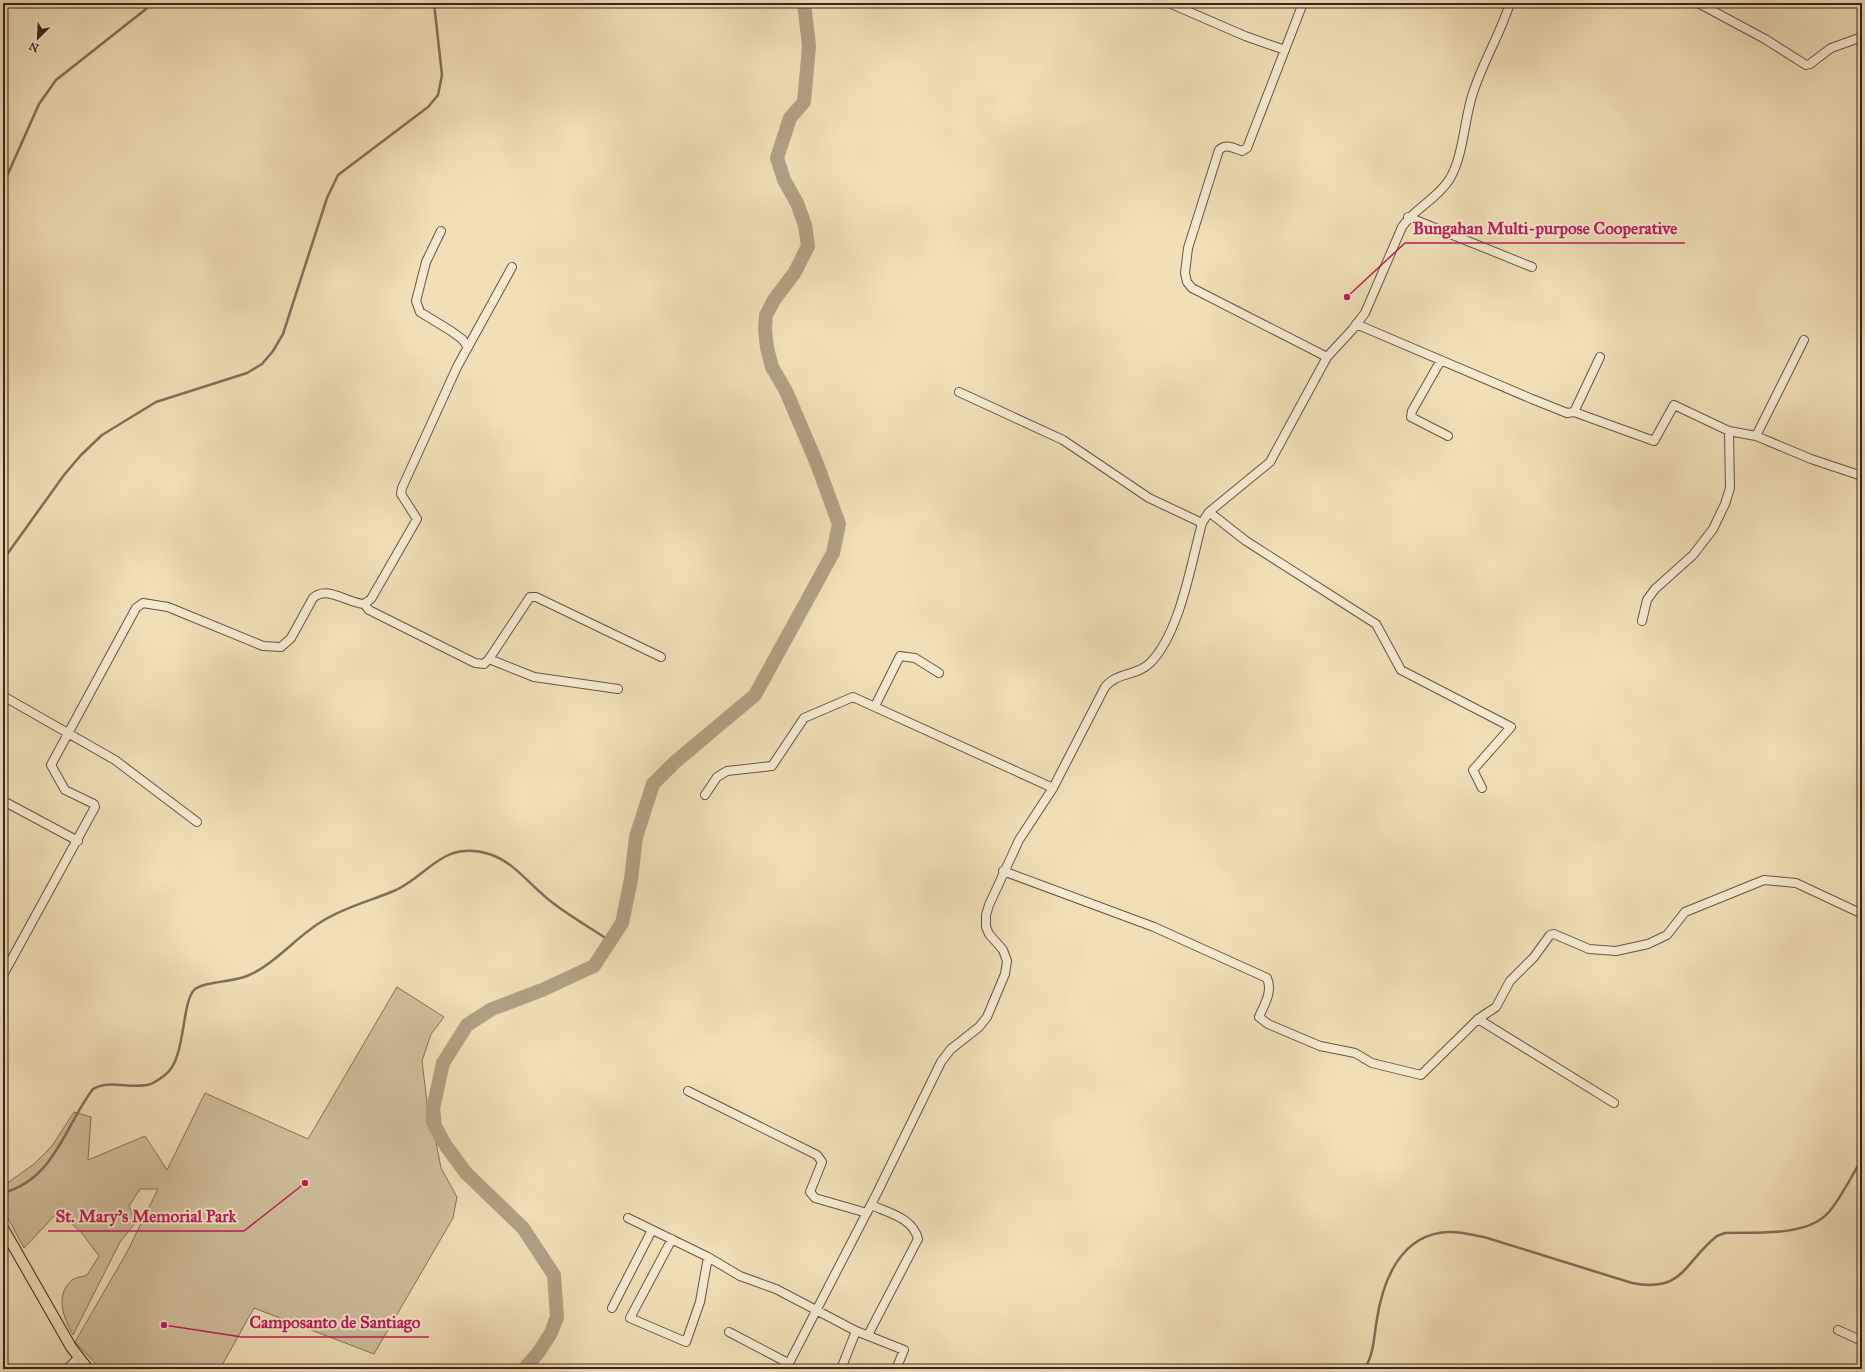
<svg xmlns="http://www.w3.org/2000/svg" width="1865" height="1372" viewBox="0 0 1865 1372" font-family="'IM FELL Great Primer',serif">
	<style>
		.green { fill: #d0bf9d; stroke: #83725e }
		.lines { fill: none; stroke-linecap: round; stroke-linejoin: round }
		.stream { stroke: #806f5b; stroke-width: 2.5 }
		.river { stroke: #b1a083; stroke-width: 14 }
		.minor-casing { stroke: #645444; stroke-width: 10 }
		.major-casing { stroke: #36251e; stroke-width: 12 }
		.minor { stroke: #f5ead0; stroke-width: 8 }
		.major { stroke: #f0dfb7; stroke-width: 10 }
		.leader { fill: none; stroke: #c2185b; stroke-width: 1.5 }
		.callout-dot { fill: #c2185b; stroke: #f5ead0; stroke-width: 1.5 }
		.callout-label { font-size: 17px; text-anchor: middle; font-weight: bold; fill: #c2185b; stroke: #f5ead0; stroke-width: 4; stroke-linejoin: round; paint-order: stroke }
	</style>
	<rect width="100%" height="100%" fill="#f0dfb7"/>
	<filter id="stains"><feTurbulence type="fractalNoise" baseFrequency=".005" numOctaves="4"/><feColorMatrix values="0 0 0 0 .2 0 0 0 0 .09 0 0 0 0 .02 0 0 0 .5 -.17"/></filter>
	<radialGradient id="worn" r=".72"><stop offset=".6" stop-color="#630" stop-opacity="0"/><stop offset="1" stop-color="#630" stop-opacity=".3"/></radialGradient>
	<!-- green -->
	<path class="green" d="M397,987L444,1017L431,1034L422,1061L427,1102V1123L436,1142L441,1168L457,1197L453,1218L374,1354L254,1308L220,1369H101L75,1342L127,1252L158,1189H140L129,1206L136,1222L120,1242L73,1335C64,1318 54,1296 72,1280C76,1277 83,1277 87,1275L99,1256L81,1232L58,1212L24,1248L3,1209V1186L34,1164L52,1146L74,1112L91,1117L88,1160L145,1136L167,1170L205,1093L308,1139Z"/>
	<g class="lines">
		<!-- stream -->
		<path class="stream" d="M3,185L39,104L56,80L146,9L149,3
			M3,560L64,475L81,455L102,435L156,402L247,373L262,364L273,351L283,334L327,198L338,175L428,107L438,95L442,75L434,3
			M3,1193C55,1179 64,1127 93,1089C109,1079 133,1090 151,1084C155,1082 161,1078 165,1075C186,1060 181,1004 194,990C204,981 234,982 247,976C274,965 296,937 321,922C344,907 371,901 396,890C429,874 444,840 489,854C515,862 531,887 553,903C571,917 591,928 610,941
			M1364,1369C1374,1356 1374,1335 1377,1319C1383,1280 1401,1234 1448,1232C1460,1231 1472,1235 1484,1237L1632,1283C1684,1293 1683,1263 1717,1236L1725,1233C1755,1232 1806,1237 1828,1213C1840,1200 1852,1175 1862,1159"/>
		<!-- river -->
		<path class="river" d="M524,1369L538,1353L551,1333L557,1317L554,1275L523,1228L466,1173L446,1146L435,1126L433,1109L443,1063L467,1025L492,1009L542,990L594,966L622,923L631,879L636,837L653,784L675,762L755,695L833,553L839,524L817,464L786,391L772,367L767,348L765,329L766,315L774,300L795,272L808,246L805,225L797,203L784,180L777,158L790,118L804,102L809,46L804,3"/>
		<defs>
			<path id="minor" d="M1169,3L1245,36L1285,50
				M1303,3L1247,148L1242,151C1233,148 1226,143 1219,150L1188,248L1185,273L1187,282L1192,288L1327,357
				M1698,3L1765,39L1806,65L1810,64L1831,48L1862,37
				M1408,217L1532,267
				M441,231L426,262L416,301L420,312L451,331L462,339L468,347
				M1356,324L1532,399L1567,413L1574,412L1654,441L1674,405L1729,431L1756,436L1811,459L1862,476
				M1441,360L1412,411L1411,417L1448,436
				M959,392L1063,440L1149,498L1202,523
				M1574,412L1600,357
				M1756,436L1804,340
				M1209,512L1246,541L1376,624L1401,670L1511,727L1473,770L1482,788
				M364,604L369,610L475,663L484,664L489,659L530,597H536L661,657
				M1642,621L1647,600L1655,589L1693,555L1713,529L1725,504L1730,488L1729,431
				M489,659L534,677L618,689
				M3,696L115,760L197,822
				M875,706L900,656L915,658L939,673
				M705,795L717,777L727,771L772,766L804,718L853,697L1053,788
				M7,803L78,841
				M1003,871L1154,927L1267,978C1273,992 1264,1005 1259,1017L1268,1024L1320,1046L1355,1053L1372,1063L1421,1075L1478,1019L1496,1007L1510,981L1534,957L1550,935L1554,934L1589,949L1616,951L1648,944L1667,935L1685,912L1764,880L1796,883L1858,912
				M3,975L95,807L94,804L65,790L51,765L136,608L143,603L168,607L263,646L281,647L291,638L313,598C327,585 347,603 364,604L371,599L417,519L401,494L402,488L457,367L512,267
				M1478,1019L1614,1103
				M688,1091L817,1155L822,1162L810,1192L815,1198L867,1213
				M628,1218L708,1257L740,1276L776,1289L856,1331
				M672,1239L630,1318L686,1342L700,1302L708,1257
				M612,1308L652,1230
				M1838,1330L1862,1341
				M729,1332L788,1363
				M868,1335L918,1239C913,1218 889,1213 871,1205
				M67,1369L78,1358
				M786,1369L877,1193L941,1062L951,1049L979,1027L987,1017L1005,974L1007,961L1003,950L989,934L986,927V915L989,905L1019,840L1053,788L1105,687C1117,672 1137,676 1150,663C1180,633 1191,564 1202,523L1209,512L1270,462L1327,357L1352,330L1365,313L1402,227C1415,208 1436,200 1449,180C1463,158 1464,122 1472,96C1482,63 1500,35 1510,3
				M841,1369L856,1331L904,1350L896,1369"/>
			<path id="major" d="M3,1228L71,1347L88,1369"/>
		</defs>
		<!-- minor casing -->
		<use href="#minor" class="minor-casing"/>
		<!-- major casing -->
		<use href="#major" class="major-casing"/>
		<!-- minor -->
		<use href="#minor" class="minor"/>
		<!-- major -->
		<use href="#major" class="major"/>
	</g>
	<!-- callouts -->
	<path class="leader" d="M1347 297L1405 243H1685M305 1183L244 1231H48M164 1325L242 1337H429"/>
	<g class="callout-dot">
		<circle cx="1347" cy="297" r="4"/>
		<circle cx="305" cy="1183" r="4"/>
		<circle cx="164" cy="1325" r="4"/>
	</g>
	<g class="callout-label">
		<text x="1545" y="234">Bungahan Multi-purpose Cooperative</text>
		<text x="146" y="1222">St. Mary's Memorial Park</text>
		<text x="335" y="1328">Camposanto de Santiago</text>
	</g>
	<!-- margin -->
	<rect width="1865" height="1372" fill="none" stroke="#f0dfb7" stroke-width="16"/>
	<rect x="4" y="4" width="1857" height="1364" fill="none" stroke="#36251e" stroke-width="2"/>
	<rect x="8" y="8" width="1849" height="1356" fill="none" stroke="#36251e"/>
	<!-- north arrow -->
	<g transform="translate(38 38) rotate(204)" stroke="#f5ead0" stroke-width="3" paint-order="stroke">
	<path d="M0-3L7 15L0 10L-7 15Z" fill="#36251e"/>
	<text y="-6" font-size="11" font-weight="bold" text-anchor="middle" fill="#36251e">N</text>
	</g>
	<rect width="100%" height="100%" filter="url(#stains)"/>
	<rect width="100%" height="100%" fill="url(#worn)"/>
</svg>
